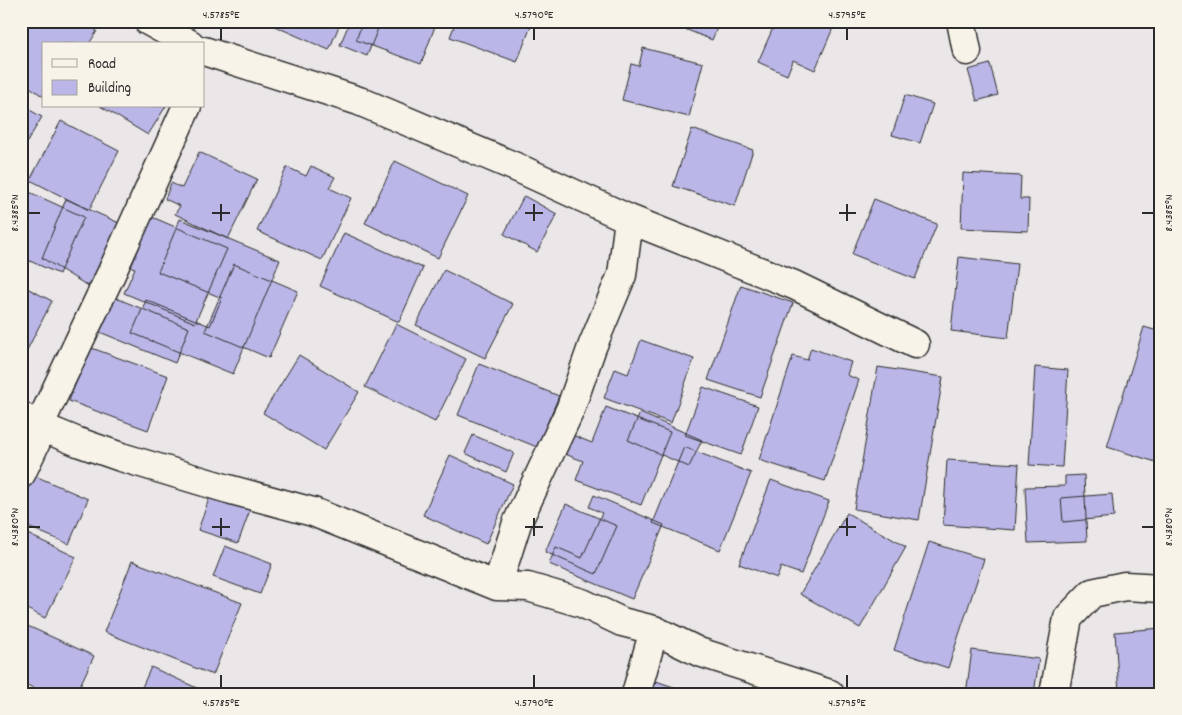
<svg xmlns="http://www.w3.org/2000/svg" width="1182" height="715" viewBox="0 0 1182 715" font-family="Dekko,sans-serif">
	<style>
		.building { fill: #bab7e8; stroke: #2b2b2b }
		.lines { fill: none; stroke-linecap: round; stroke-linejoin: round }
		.street-casing { stroke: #2b2b2b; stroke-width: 31 }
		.street { stroke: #f7f3e8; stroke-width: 28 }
		.ticks { fill: none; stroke: #2b2b2b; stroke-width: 2 }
		.neatline { fill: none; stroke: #2b2b2b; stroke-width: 2 }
		.ticks-label { font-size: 12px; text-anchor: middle; fill: #2b2b2b }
	</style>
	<rect width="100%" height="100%" fill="#ebe7e8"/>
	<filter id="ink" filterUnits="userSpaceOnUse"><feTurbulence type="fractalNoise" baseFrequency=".02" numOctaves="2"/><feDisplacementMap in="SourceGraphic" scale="10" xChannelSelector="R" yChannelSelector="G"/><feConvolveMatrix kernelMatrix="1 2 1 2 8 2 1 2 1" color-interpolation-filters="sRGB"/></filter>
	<g filter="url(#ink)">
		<!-- building -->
		<path class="building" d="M30,21H83L97,31L89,44H44V97L21,81V34Z
			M263,21H341L329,50Z
			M350,21H381L367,56L340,45Z
			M363,21H437L421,64L356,40Z
			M456,21H533L517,62L450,37Z
			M665,21H720L712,40Z
			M776,21H817L833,28L815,70L793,60L787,75L758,62Z
			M643,48L703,63L689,117L622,100L631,64L639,66Z
			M990,64L998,95L977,101L968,70Z
			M905,95L933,104L920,143L892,135Z
			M21,105L42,117L21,152Z
			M100,106H166L148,135Z
			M61,121L119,151L89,210L30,180Z
			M692,129L753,150L735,206L673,186Z
			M199,152L257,179L228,239L175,214L180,206L165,199L171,183L182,188Z
			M395,161L468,196L438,258L365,223Z
			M311,166L335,177L329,188L351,198L322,260L257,231L287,167L306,176Z
			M963,173L1021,176L1020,199H1029L1028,231L961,228Z
			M27,191L84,217L59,274L21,257V203Z
			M524,196L557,214L537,252L504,234Z
			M66,199L128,227L88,286L42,258Z
			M874,199L937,224L915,279L852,254Z
			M152,217L227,249L195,323L124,293L135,268L131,267Z
			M180,219L280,260L233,374L132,333L146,300L210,326L222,298L158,272Z
			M344,233L423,268L399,322L320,286Z
			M959,257L1017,264L1008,338L951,331Z
			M234,264L298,291L269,358L205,331Z
			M444,270L513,304L485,358L416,325Z
			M21,285L52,301L24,356L21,355Z
			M741,285L793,303L760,397L708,380Z
			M111,296L189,328L175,363L90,328Z
			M396,324L466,359L435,422L365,387Z
			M1144,327L1161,332V445L1156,462L1107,447Z
			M641,340L694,359L671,423L604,398L615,369L628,374Z
			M89,347L168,376L148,430L69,401Z
			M811,348L851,362L847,375L859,380L825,481L759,460L793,356L807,360Z
			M299,355L359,392L324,450L263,413Z
			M479,364L559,396L537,447L458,415Z
			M878,367L943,377L919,520L854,509Z
			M1035,367L1068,370L1062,467L1029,465Z
			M703,387L758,406L741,455L685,435Z
			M606,407L670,432L641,505L576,480L583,461L565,454L572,435L592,443Z
			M640,413L702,440L689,467L628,440Z
			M473,435L514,453L506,472L465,453Z
			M684,447L751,473L720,550L653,523Z
			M450,455L513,484L486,544L423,515Z
			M947,460L1019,464L1015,530L943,525Z
			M33,475L88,499L69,544L21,524V503Z
			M1084,475L1087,541L1028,543L1025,487L1065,486V476Z
			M771,480L829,501L801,574L781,567L777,578L739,564Z
			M1112,494L1114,517L1063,522L1061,498Z
			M594,495L664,525L632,599L549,564L556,547L582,558L602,513L589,507Z
			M210,496L250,510L238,543L198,530Z
			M566,504L617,526L596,574L545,552Z
			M847,513L906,547L860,628L800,594Z
			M21,531L76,557L45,618L21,606Z
			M929,542L984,559L948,668L894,650Z
			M225,546L272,564L260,594L213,577Z
			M132,561L242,603L213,675L104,632Z
			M21,623L94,656L76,694H46L21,682Z
			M1161,628V694H1119L1115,632Z
			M972,650L1039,659L1034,694H966Z
			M151,667L210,694H139Z
			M656,681L694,694H652Z
			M946,688L962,692L961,694H944Z"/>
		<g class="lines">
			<defs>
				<path id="street" d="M148,21L190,44
					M961,21L967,51
					M204,51L359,101L518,168L629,219L794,285L915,344
					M21,416L39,426L78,442L121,457L228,489L313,512L497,586L528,587L582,603L622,622L654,630L699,652L830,694
					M21,474L36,442L39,426L111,274L187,106
					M497,586L517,523L570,410L592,347L622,275L629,219
					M636,694L654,630
					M1054,694L1068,618L1092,593L1125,586L1161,588"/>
			</defs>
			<!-- street casing -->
			<use href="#street" class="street-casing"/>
			<!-- street -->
			<use href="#street" class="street"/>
		</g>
	</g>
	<!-- ticks -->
	<path class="ticks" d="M221,28V40M534,28V40M847,28V40M221,204V221M534,204V221M847,204V221M28,213H40M212,213H230M525,213H543M839,213H856M1142,213H1154M221,518V536M534,518V536M847,518V536M28,527H40M212,527H230M525,527H543M839,527H856M1142,527H1154M221,675V688M534,675V688M847,675V688"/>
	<!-- margin -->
	<rect width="1182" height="715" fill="none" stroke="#f7f3e8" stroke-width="55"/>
	<!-- legend -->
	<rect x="42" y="42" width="162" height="65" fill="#f7f3e8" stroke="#a5a39c"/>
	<rect x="52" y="59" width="25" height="8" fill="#f7f3e8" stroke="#a5a39c"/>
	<text x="88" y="68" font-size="15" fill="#2b2b2b">Road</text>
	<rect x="52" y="80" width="25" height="15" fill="#bab7e8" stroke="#a5a39c"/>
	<text x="88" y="92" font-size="15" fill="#2b2b2b">Building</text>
	<rect x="28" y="28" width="1126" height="660" class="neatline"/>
	<g class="ticks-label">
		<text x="221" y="18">4.5785°E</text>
		<text x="534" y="18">4.5790°E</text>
		<text x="847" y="18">4.5795°E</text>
		<text transform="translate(14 213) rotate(-90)" y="4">8.4385°N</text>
		<text transform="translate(1168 213) rotate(-90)" y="4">8.4385°N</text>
		<text transform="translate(14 527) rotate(-90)" y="4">8.4380°N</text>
		<text transform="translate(1168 527) rotate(-90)" y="4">8.4380°N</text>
		<text x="221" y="706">4.5785°E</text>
		<text x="534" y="706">4.5790°E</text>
		<text x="847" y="706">4.5795°E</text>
	</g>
</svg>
